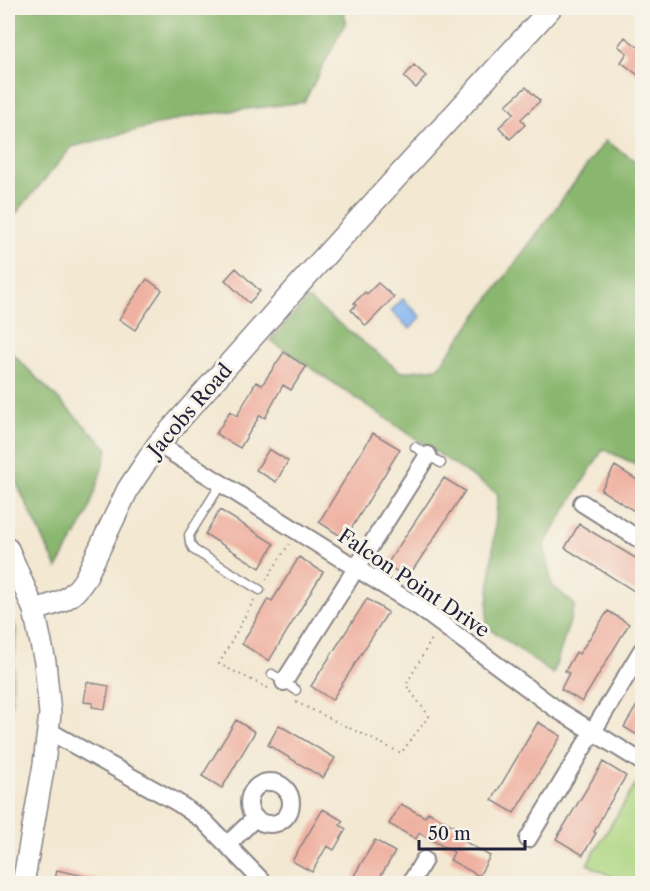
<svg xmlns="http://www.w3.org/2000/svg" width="650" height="891" viewBox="0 0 650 891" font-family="'Libre Caslon Text',serif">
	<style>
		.green { fill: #add682; stroke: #687c5e; stroke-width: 1.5 }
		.forest { fill: #8ab770; stroke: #566c56; stroke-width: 1.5 }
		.water { fill: #84b6f0; stroke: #536c96; stroke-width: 1.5 }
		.building { fill: #efb1a1 }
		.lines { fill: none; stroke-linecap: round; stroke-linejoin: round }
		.service-casing { stroke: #8a8586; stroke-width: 11 }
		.minor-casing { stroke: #8a8586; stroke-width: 20 }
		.tertiary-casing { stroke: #8a8586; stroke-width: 24 }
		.path { stroke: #8a8586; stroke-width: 2; stroke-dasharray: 1.5 4.5; stroke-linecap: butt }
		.service { stroke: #fff; stroke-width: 8 }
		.minor { stroke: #fff; stroke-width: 16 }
		.tertiary { stroke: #fff; stroke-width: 21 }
		.labels { text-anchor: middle; stroke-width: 6; stroke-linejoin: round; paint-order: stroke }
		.street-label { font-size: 20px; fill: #22223b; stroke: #f7f3e8 }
	</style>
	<rect width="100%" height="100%" fill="#f7f3e8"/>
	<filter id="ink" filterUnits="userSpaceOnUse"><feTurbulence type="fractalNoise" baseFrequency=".0167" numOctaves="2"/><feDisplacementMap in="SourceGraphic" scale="12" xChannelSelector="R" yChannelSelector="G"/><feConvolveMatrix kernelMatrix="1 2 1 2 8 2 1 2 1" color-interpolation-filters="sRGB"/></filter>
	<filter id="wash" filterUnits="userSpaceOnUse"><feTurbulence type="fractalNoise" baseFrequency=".008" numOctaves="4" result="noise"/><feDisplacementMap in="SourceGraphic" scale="24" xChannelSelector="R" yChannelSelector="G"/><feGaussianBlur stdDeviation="1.35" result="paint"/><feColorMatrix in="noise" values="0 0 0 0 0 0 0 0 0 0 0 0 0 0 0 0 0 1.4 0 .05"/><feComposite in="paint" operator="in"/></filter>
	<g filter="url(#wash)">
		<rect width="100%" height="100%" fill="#f3e8d2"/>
		<!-- green -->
		<path class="green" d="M642,774V883H624L587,864Z"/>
		<!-- forest -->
		<path class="forest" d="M8,8H343L346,22L304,102L191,116L72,147L8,223Z
			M605,141L642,165V467L603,449L544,545L552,585L575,605L553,674L486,626L498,494L270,340L308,299L401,372L438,368Z
			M8,349L108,449L88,513L57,568L16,482L8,474Z
			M8,607L16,629L8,761Z"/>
		<!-- water -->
		<path class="water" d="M403,299L421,317L410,329L391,311Z"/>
		<g id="blocks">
			<!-- building -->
			<path class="building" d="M625,37L642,50V78L621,62L627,53L618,46Z
				M414,65L426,76L416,88L404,77Z
				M526,87L540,101L521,119L525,125L510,139L499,127L514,113L506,105Z
				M236,268L260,291L249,303L225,280Z
				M147,279L162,290L135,330L119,319Z
				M378,283L394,297L366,326L351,310L356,305L354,303L365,292L367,294Z
				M284,352L306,367L291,390L283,385L265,418L260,415L240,448L216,434L230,411L237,416L256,382L262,385Z
				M373,433L400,449L345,539L319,522Z
				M269,449L288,461L276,482L256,470Z
				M615,466L642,483V516L601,490Z
				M444,478L465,491L407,579L387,564Z
				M220,510L274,544L260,568L205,534Z
				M579,524L642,562V596L565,548Z
				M299,557L323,572L269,661L242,644L268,599L272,601Z
				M367,599L388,612L332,700L311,686Z
				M608,611L629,624L582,702L561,689L569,673L565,671L576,652L579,654Z
				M87,682L109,686L105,709L92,707L93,703L84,702Z
				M642,697V738L624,727Z
				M236,720L255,732L222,788L202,776Z
				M538,722L561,736L514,813L492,800Z
				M279,725L335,758L323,778L268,745Z
				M603,762L626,776L606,809L594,832L596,833L583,855L556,839Z
				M401,804L425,817L428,812L468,834L464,841L490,856L479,876L450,860L454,852L419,833L416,839L389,824Z
				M323,809L343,821L340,825L346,829L334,850L327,846L312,872L292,861Z
				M375,840L395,852L376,884H349Z
				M57,870L98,879L97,884H54Z"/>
		</g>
	</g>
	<g filter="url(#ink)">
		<use href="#blocks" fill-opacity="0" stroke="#8a8586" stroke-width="1.5"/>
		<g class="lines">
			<defs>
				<path id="service" d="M415,447L441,463
					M221,484L189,535L190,543L194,550L260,590
					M272,674L296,690"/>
				<path id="minor" d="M158,444L420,608L556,709L642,762
					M582,503L642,541
					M284,682L428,455
					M49,731L178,803L204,821L265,884
					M249 803a21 21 0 1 1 42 0a21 21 0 1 1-42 0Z
					M528,839L642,650
					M228,844L255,818
					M410,884L424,860"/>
				<path id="tertiary" d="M8,549L34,610
					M23,884L44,764L50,714L45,662L34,610C58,603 71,601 85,579L128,489L158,444L305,278L551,8"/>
			</defs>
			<!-- service casing -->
			<use href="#service" class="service-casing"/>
			<!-- minor casing -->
			<use href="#minor" class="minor-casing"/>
			<!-- tertiary casing -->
			<use href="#tertiary" class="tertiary-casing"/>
			<!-- path -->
			<path class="path" d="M266,580L289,544
				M254,600L219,664L270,689
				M296,702L401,753L429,716L406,685L433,637"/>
			<!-- service -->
			<use href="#service" class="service"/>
			<!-- minor -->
			<use href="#minor" class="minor"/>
			<!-- tertiary -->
			<use href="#tertiary" class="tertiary"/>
		</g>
	</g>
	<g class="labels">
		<!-- street labels -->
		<g class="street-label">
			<text transform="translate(190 410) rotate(-49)" y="7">Jacobs Road</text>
			<text transform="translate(414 583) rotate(34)" y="7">Falcon Point Drive</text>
		</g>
	</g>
	<!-- margin -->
	<rect width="650" height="891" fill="none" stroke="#f7f3e8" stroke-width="30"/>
	<!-- scale -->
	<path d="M419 840v9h106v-9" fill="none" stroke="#22223b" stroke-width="3"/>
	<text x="428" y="840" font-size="18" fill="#22223b" stroke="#f7f3e8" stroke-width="4.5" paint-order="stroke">50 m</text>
</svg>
